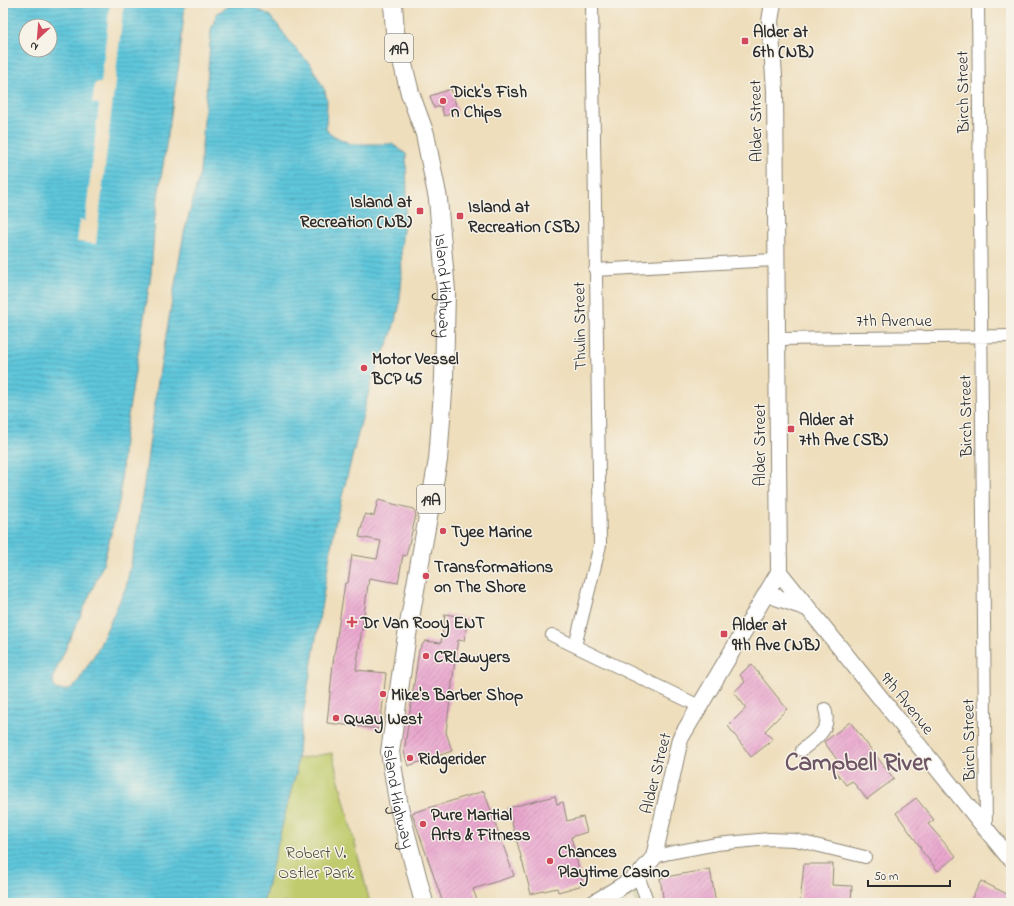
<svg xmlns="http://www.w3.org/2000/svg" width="1014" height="906" viewBox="0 0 1014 906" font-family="'Indie Flower',sans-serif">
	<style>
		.park { fill: #bfcb6c; stroke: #757b4c }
		.water { fill: url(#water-rules); stroke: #457984; fill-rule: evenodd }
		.pier { fill: #eedebc }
		.building { fill: url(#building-hatch) }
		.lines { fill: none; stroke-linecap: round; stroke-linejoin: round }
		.street-casing { stroke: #8c8474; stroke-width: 14 }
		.secondary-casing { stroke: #8c8474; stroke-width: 18 }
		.primary-casing { stroke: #8c8474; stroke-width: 20 }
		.street { stroke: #fff; stroke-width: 12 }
		.secondary { stroke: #fff; stroke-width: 16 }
		.primary { stroke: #fff; stroke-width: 18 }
		.poi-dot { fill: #d1495b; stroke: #f7f3e8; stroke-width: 1.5 }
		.labels { text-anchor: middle; stroke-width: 3; stroke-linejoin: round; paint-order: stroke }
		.shield { fill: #f7f3e8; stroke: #686764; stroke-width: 1 }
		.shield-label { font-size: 16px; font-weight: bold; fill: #2b2b2b }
		.poi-label { font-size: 17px; font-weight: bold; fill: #2b2b2b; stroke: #f7f3e8; text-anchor: start }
		.street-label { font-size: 17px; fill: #2b2b2b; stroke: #f7f3e8 }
		.park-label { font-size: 17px; fill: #50533b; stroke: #f7f3e8 }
		.town-label { font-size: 25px; font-weight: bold; fill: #6e5664; stroke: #f7f3e8 }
	</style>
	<defs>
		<pattern id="water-rules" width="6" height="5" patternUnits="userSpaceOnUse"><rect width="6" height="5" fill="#5fc7dc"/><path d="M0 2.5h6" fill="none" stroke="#4fa2b3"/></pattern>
		<pattern id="building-hatch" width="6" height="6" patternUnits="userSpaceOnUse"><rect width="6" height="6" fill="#eaa7cf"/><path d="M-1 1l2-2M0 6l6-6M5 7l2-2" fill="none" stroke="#be88a8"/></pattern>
	</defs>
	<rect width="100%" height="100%" fill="#f7f3e8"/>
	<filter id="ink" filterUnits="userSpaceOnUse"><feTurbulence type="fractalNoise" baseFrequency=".025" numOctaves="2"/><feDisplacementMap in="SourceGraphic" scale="8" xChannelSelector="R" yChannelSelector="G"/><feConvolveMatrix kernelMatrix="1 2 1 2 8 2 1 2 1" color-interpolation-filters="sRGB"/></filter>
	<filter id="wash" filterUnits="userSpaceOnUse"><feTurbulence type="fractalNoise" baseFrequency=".012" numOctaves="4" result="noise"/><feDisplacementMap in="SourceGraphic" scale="16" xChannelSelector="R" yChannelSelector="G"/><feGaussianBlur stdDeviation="0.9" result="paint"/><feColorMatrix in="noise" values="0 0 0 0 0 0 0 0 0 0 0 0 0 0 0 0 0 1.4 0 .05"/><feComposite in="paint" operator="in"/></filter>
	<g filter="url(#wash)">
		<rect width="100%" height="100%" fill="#eedebc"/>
		<!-- park -->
		<path class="park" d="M332,753L370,903H263L291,790L296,774L297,759Z
			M633,883L639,903H636L633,895L620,903H600Z"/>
		<!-- water -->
		<path class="water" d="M3,3H185L179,64L155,216L151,274L124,440L120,498L103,565L53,677L54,687L58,690H67L76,685L98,649L126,587L137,535L157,387L184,233L200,173L211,30L217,13L231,5L248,4L271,16L293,46L311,65L325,91L327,101L326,129L330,134L351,144H392L406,154L407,197L401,247L402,277L399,308L390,338L372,379L335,524L299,740L296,774L291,790L263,903H3ZM26,26H50V50H26Z"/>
		<!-- pier -->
		<path class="pier" d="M110,3H124L96,244L77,242L80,220L85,221L99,104L92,103L95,83H101Z"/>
		<g id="blocks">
			<!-- building -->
			<path class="building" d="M451,89L458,112L444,116L441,106L434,108L430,96Z
				M378,500L413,509L415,511L416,515L406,556L403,555L398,583L369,578L356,670L386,673L380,729L327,723L333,663L345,583H348L352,555L377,559L381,541L359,537L365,514L374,516Z
				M445,614L468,618L464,641L458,640L456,652L446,732L452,751L408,766L404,752L419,650L425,641L441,643Z
				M751,664L787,709L765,731L773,740L751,757L728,726L746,708L734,692L745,682L740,675Z
				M850,722L894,779L867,799L852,781L846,785L831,766L838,761L824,742Z
				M484,791L514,876L473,889L478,903H443L412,813Z
				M555,796L557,804L563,802L567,821L583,817L587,832L571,837L583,885L558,892L557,888L531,894L508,808Z
				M916,798L934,820L928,824L956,856L938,871L920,849L921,848L896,813Z
				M804,864H833L832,885L852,886L851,903H800Z
				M710,869L716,903H664L660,878Z
				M981,881L1011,896V903H969Z"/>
		</g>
	</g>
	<g filter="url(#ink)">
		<use href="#blocks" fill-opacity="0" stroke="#8c8474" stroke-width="1"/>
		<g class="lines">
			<defs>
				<path id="street" d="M978,3L986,829
					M595,270L775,260
					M777,339L1011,336
					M552,635L699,706
					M575,646L600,545L592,3
					M802,750C816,738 832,730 825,709
					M654,857L669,853L717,844L769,839L795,840L865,857
					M638,876L648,903"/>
				<path id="secondary" d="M779,572L1007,855L1011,858
					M767,594L807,608
					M594,903L638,876L654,857L680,739L779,572L775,90L770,21L773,3"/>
				<g id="primary">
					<path id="s1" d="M393,3L395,32L410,93L425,134L438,199L446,291L444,378L438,460L406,641L390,752L399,807L424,903"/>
				</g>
			</defs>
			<!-- street casing -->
			<use href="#street" class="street-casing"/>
			<!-- secondary casing -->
			<use href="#secondary" class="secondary-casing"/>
			<!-- primary casing -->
			<use href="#primary" class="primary-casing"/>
			<!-- street -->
			<use href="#street" class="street"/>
			<!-- secondary -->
			<use href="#secondary" class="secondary"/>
			<!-- primary -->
			<use href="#primary" class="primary"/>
		</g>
	</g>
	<!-- markers -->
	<g class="poi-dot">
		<rect x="741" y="37" width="8" height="8" rx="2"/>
		<circle cx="443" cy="101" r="4"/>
		<rect x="416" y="207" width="8" height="8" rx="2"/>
		<rect x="456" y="212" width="8" height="8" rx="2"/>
		<circle cx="364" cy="368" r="4"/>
		<rect x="787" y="425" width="8" height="8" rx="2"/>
		<circle cx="443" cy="531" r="4"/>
		<circle cx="426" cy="576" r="4"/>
		<path d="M350 616h4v4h4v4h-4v4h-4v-4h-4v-4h4z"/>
		<rect x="720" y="630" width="8" height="8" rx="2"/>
		<circle cx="426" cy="656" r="4"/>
		<circle cx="383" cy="694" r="4"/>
		<circle cx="336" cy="718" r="4"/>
		<circle cx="410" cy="758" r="4"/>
		<circle cx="423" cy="824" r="4"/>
		<circle cx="550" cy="861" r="4"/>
	</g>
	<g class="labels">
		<!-- shield labels -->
		<g class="shield">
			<rect x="385" y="34" width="28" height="28" rx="3"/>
			<rect x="417" y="485" width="28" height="28" rx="3"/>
		</g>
		<g class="shield-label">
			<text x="399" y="54">19A</text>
			<text x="431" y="505">19A</text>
		</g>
		<!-- poi labels -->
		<g class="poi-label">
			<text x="753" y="37">Alder at<tspan x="753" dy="20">6th (NB)</tspan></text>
			<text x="451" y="97">Dick's Fish<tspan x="451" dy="20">n Chips</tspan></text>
			<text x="412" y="207" text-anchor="end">Island at<tspan x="412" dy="20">Recreation (NB)</tspan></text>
			<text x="468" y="212">Island at<tspan x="468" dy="20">Recreation (SB)</tspan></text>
			<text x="372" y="364">Motor Vessel<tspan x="372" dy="20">BCP 45</tspan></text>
			<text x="799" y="425">Alder at<tspan x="799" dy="20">7th Ave (SB)</tspan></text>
			<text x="451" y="537">Tyee Marine</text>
			<text x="434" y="572">Transformations<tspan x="434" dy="20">on The Shore</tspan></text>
			<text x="361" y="628">Dr Van Rooy ENT</text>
			<text x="732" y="630">Alder at<tspan x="732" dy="20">9th Ave (NB)</tspan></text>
			<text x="434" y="662">CRLawyers</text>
			<text x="391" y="700">Mike's Barber Shop</text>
			<text x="344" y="724">Quay West</text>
			<text x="418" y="764">Ridgerider</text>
			<text x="431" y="820">Pure Martial<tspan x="431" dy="20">Arts &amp; Fitness</tspan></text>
			<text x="558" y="857">Chances<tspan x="558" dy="20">Playtime Casino</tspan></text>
		</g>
		<!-- street labels -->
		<g class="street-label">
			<text transform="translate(962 92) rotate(-91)" y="6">Birch Street</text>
			<text transform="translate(755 121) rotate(-91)" y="6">Alder Street</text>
			<text dy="6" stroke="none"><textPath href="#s1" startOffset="289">Island Highway</textPath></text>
			<text x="894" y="326">7th Avenue</text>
			<text transform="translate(579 326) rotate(-91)" y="6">Thulin Street</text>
			<text transform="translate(965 416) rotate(-91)" y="6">Birch Street</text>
			<text transform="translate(759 445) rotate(-90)" y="6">Alder Street</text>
			<text transform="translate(908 703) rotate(51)" y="6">9th Avenue</text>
			<text transform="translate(968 740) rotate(-91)" y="6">Birch Street</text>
			<text transform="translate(655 773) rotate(-76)" y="6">Alder Street</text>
			<text dy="6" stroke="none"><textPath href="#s1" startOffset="805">Island Highway</textPath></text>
		</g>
		<!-- park labels -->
		<g class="park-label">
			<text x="316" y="858">Robert V.<tspan x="316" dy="20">Ostler Park</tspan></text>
		</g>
		<!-- town labels -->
		<g class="town-label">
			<text x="858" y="770">Campbell River</text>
		</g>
	</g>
	<!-- margin -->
	<rect width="1014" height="906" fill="none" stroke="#f7f3e8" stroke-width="16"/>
	<!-- north arrow -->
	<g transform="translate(38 38) rotate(206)"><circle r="19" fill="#f7f3e8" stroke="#a5a39c"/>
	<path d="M0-3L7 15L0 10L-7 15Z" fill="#d1495b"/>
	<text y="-6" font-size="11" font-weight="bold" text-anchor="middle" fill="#2b2b2b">N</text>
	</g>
	<!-- scale -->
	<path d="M868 880v6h82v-6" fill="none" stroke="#2b2b2b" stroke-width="2"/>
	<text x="874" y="880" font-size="12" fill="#2b2b2b" stroke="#f7f3e8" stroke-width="3" paint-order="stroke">50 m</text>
</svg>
